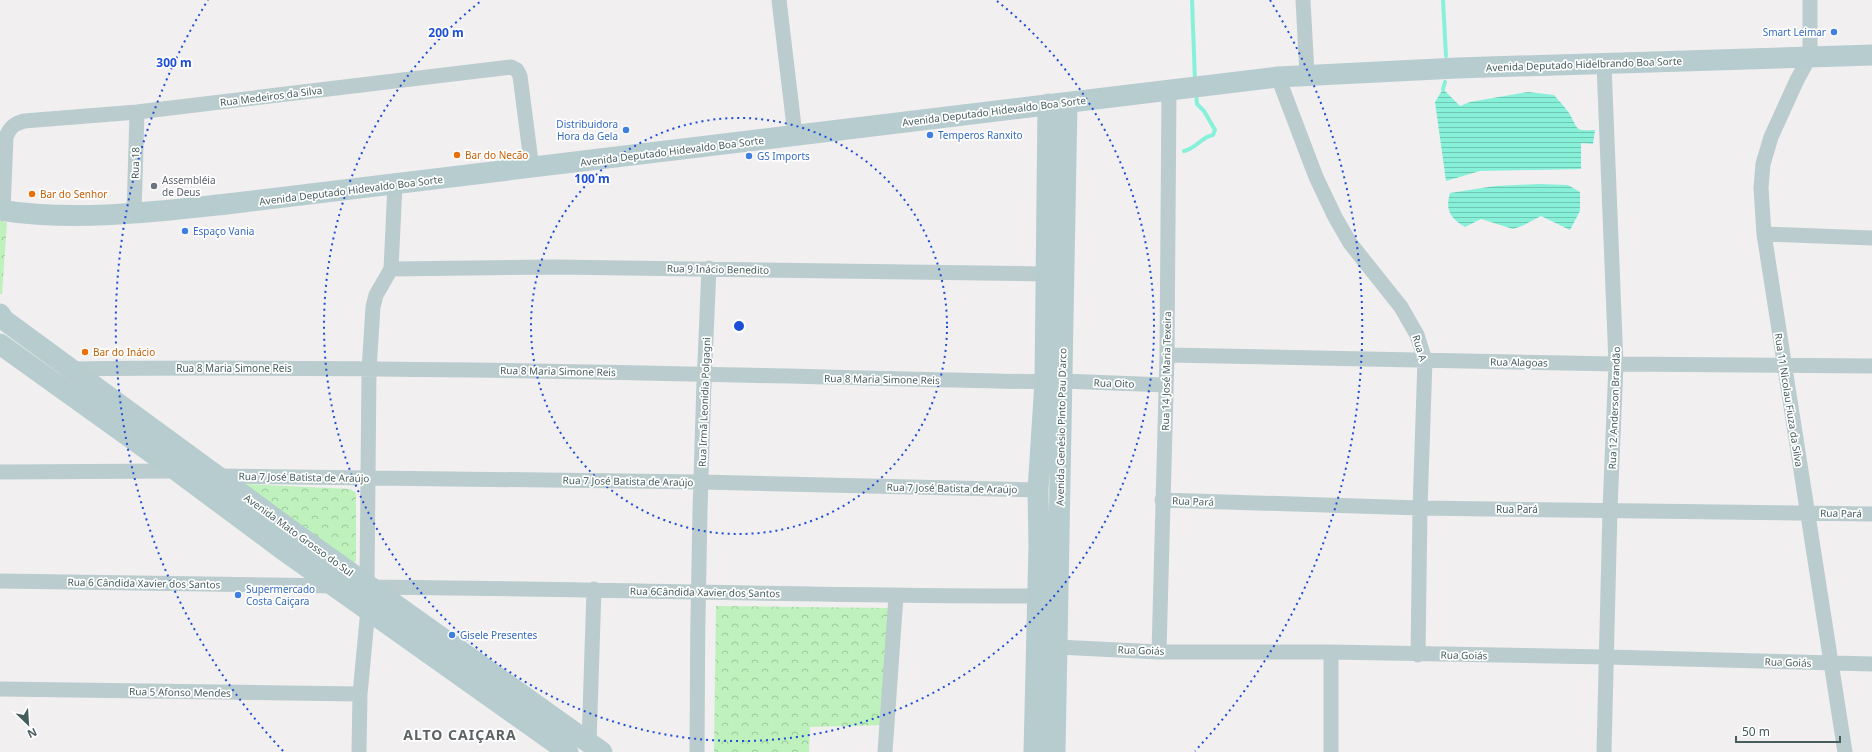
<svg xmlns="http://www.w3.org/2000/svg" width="1872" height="752" viewBox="0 0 1872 752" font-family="'Noto Sans',sans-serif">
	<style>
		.forest { fill: url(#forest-crowns) }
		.water { fill: url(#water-rules) }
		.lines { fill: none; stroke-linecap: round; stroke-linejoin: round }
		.stream { stroke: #87f0d9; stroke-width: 4 }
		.street { stroke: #bacccd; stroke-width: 15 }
		.secondary { stroke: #b7cccf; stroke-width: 21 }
		.ring { fill: none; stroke: #1d4ed8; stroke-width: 2; stroke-dasharray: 2 4 }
		.shop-dot { fill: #3f7fe0; stroke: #fff; stroke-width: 1.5 }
		.food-dot { fill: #e8710a; stroke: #fff; stroke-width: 1.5 }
		.worship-dot { fill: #6b7280; stroke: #fff; stroke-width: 1.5 }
		.labels { text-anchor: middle; stroke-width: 3.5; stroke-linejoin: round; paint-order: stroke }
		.shop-label { font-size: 10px; fill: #366cbe; stroke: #fff; text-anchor: start }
		.street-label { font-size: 10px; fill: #465c5d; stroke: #fff }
		.food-label { font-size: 10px; fill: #c56008; stroke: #fff; text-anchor: start }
		.worship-label { font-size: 10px; fill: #5b616d; stroke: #fff; text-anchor: start }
		.district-label { font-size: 14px; font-weight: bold; letter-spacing: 1px; fill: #5b6364; stroke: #fff }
		.centre { fill: #1d4ed8; stroke: #fff; stroke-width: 2 }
		.ring-label { font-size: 12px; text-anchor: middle; font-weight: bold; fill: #1d4ed8; stroke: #fff; stroke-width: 3.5; stroke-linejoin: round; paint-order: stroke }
	</style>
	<defs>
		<pattern id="forest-crowns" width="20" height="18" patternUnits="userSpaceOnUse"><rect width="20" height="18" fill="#bef1bb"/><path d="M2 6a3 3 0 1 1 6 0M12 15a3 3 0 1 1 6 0" fill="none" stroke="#9cc69b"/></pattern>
		<pattern id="water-rules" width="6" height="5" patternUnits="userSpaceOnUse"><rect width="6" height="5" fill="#87f0d9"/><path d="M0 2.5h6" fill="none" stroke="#70c6b3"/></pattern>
	</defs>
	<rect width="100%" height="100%" fill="#f2eff0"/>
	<!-- forest -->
	<path class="forest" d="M0,221L7,222L2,294H0Z
		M243,484L350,489L356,493V561L353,564Z
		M716,606L888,608L886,725L810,727L809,752H714Z"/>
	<!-- water -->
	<path class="water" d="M1443,89L1460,106L1470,102L1528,92L1554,95C1559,101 1565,107 1569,113C1579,130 1574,131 1595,130L1593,144L1581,143V169L1480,171L1446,181L1435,102Z
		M1538,184L1568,185L1580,192V211L1570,230L1541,216L1522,226L1513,229L1481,219L1465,227C1450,218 1445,210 1450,193L1495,186Z"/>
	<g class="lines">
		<!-- stream -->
		<path class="stream" d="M1192,0L1195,81
			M1443,0L1446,56
			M1443,89L1445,82
			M1184,151C1197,148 1201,137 1213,135L1215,130L1204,111L1197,104L1196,94"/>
		<!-- street -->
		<path class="street" d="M779,0L795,135
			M1303,0L1307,74
			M1810,0V56L1797,80L1771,137L1763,164L1761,188L1764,234L1845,752
			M1604,64L1616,364L1610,509L1604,752
			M1278,77L1316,177L1335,217L1350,243L1401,307L1417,335L1425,360L1420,508L1418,655
			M3,211L6,137C10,127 14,124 24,121L137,112L511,67L517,70L520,76L532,169
			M134,214L137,112
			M1764,234L1872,238
			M391,269L555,267L1046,274
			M1167,355L1616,364L1872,366
			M71,369C396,365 721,375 1045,382
			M1062,381L1166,385
			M0,472L177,471
			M218,476L701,482L1038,490
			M1162,500L1420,508L1872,514
			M0,581L336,586
			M367,584L369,370L373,307L376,295L391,269L395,185
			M371,587C594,589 816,596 1038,596
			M1057,647L1159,652H1331L1607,657L1872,664
			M1159,652L1167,355L1169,90
			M0,689L360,694
			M589,743L594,589
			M359,752L360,694L368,609
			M697,752C697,591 701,430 709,268
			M885,752L896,596
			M1331,752V652"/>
		<!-- secondary -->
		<path class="secondary" d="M0,210C75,222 153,212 227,204L1278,77L1457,68L1872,55
			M0,314L4,320L299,536L602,752
			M0,344L177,471L286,552L568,752
			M1034,752L1039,545L1038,490L1045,382L1048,104
			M1055,752L1067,103"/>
	</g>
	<!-- distance rings -->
	<g class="ring">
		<circle cx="739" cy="326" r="208"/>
		<path d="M997 1A415 415 0 1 1 481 1"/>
		<path d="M283 751A623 623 0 0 1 208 0M1270 0A623 623 0 0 1 1195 751"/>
	</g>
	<!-- markers -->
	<g class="shop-dot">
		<circle cx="1834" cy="32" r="4"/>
		<circle cx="626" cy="130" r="4"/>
		<circle cx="930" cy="135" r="4"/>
		<circle cx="749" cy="156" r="4"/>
		<circle cx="185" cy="231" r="4"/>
		<circle cx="238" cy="595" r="4"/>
		<circle cx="452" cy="635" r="4"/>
	</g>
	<g class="food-dot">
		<circle cx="457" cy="155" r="4"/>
		<circle cx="32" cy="194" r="4"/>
		<circle cx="85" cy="352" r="4"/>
	</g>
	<circle class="worship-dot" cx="154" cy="186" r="4"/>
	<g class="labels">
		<!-- shop labels -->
		<g class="shop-label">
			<text x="1826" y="36" text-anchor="end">Smart Leimar</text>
			<text x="618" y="128" text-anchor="end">Distribuidora<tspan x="618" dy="12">Hora da Gela</tspan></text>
			<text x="938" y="139">Temperos Ranxito</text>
			<text x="757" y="160">GS Imports</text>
			<text x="193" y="235">Espaço Vania</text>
			<text x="246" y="593">Supermercado<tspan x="246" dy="12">Costa Caiçara</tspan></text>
			<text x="460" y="639">Gisele Presentes</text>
		</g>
		<!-- street labels -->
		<g class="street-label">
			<text transform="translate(1584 64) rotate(-2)" y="4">Avenida Deputado Hidelbrando Boa Sorte</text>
			<text transform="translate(271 96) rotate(-7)" y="4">Rua Medeiros da Silva</text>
			<text transform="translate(994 111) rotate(-7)" y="4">Avenida Deputado Hidevaldo Boa Sorte</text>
			<text transform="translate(672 151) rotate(-7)" y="4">Avenida Deputado Hidevaldo Boa Sorte</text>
			<text transform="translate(135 163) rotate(-89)" y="4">Rua 18</text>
			<text transform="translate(351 190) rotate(-7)" y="4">Avenida Deputado Hidevaldo Boa Sorte</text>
			<text transform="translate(718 269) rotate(1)" y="4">Rua 9 Inácio Benedito</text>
			<text transform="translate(1420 348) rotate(73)" y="4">Rua A</text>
			<text transform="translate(1519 362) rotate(1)" y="4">Rua Alagoas</text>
			<text x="234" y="372">Rua 8 Maria Simone Reis</text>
			<text transform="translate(558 371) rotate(1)" y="4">Rua 8 Maria Simone Reis</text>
			<text transform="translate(1166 371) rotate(-89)" y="4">Rua 14 José Maria Texeira</text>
			<text transform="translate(882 379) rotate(1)" y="4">Rua 8 Maria Simone Reis</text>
			<text transform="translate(1114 383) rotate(2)" y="4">Rua Oito</text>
			<text transform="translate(1789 400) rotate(81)" y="4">Rua 11 Nicolau Fiuza da Silva</text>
			<text transform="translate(704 402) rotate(-88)" y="4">Rua Irmã Leonidia Polgagni</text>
			<text transform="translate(1614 408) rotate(-88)" y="4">Rua 12 Anderson Brandão</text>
			<text transform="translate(1061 427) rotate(-89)" y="4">Avenida Genésio Pinto Pau D'arco</text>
			<text transform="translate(304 477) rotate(1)" y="4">Rua 7 José Batista de Araújo</text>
			<text transform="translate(628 481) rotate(1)" y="4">Rua 7 José Batista de Araújo</text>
			<text transform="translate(952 488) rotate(1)" y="4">Rua 7 José Batista de Araújo</text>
			<text transform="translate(1193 501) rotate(2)" y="4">Rua Pará</text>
			<text x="1517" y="513">Rua Pará</text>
			<text transform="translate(1841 513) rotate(1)" y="4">Rua Pará</text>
			<text transform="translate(299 535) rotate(36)" y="4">Avenida Mato Grosso do Sul</text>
			<text transform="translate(144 583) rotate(1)" y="4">Rua 6 Cândida Xavier dos Santos</text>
			<text transform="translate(705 592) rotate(1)" y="4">Rua 6Cândida Xavier dos Santos</text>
			<text transform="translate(1141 650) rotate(2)" y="4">Rua Goiás</text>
			<text transform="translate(1464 655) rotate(1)" y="4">Rua Goiás</text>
			<text transform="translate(1788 662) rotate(2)" y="4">Rua Goiás</text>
			<text transform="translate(180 692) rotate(1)" y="4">Rua 5 Afonso Mendes</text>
		</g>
		<!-- food labels -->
		<g class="food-label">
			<text x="465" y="159">Bar do Necão</text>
			<text x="40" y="198">Bar do Senhor</text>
			<text x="93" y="356">Bar do Inácio</text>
		</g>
		<!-- worship labels -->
		<g class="worship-label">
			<text x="162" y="184">Assembléia<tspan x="162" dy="12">de Deus</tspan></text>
		</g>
		<!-- district labels -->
		<g class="district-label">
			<text x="460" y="740">ALTO CAIÇARA</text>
		</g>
	</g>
	<circle cx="739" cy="326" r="6" class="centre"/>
	<g class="ring-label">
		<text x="446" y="37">200 m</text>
		<text x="174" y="67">300 m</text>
		<text x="592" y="183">100 m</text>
	</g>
	<!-- north arrow -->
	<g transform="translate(28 724) rotate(155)" stroke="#ffffff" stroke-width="3" paint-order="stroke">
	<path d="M0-3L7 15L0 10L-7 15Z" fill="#465c5d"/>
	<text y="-6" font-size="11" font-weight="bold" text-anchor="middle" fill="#465c5d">N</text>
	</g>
	<!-- scale -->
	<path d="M1736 736v6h104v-6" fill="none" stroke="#465c5d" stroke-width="2"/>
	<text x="1742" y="736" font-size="12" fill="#465c5d" stroke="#ffffff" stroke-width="3" paint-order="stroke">50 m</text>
</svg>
